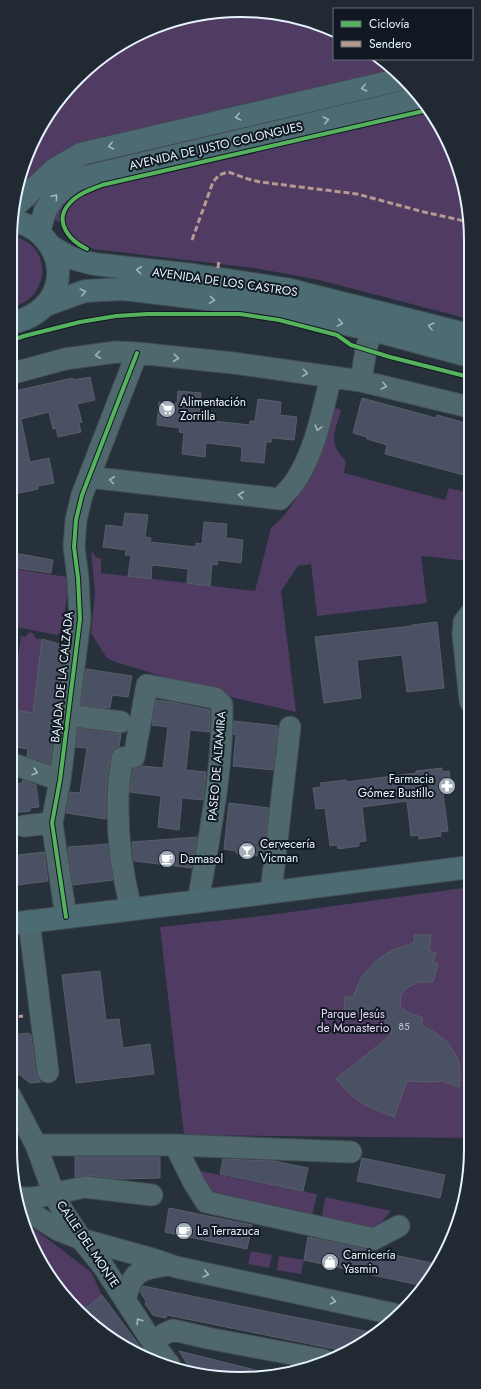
<svg xmlns="http://www.w3.org/2000/svg" width="481" height="1389" viewBox="0 0 481 1389" font-family="Jost,sans-serif">
	<style>
		.green { fill: #503b63 }
		.building { fill: #4b5164; stroke: #595e68 }
		.lines { fill: none; stroke-linecap: round; stroke-linejoin: round }
		.minor-casing { stroke: #434c54; stroke-width: 23 }
		.major-casing { stroke: #434c54; stroke-width: 24 }
		.minor { stroke: #4f686e; stroke-width: 21 }
		.major { stroke: #4c6b72; stroke-width: 22 }
		.quiet { stroke: #b69a8f; stroke-width: 3; stroke-dasharray: 6 3; stroke-linecap: butt }
		.cycleway-casing { stroke: #101921; stroke-width: 6 }
		.cycleway { stroke: #56b35d; stroke-width: 4 }
		.oneway { stroke: #a1b5be }
		.oneway2 { stroke: #a2b4bd }
		.labels { text-anchor: middle; stroke-width: 4; stroke-linejoin: round; paint-order: stroke }
		.number-label { font-size: 10px; fill: #bfcad7 }
		.street-label { font-size: 12px; fill: #e6f2fd; stroke: #101921 }
		.poi-label { font-size: 12px; fill: #e6f2fd; stroke: #101921; text-anchor: start }
		.park-label { font-size: 12px; fill: #e8d2fa; stroke: #101921 }
		.rim { fill: none; stroke: #e6f2fd; stroke-width: 2 }
	</style>
	<rect width="100%" height="100%" fill="#26313b"/>
	<!-- green -->
	<path class="green" d="M210,12L300,18L334,32V59H378L414,88L447,139L469,210V319L315,279L254,268L93,249L76,240L65,226L42,211L27,204L15,202L18,181L57,100L125,41Z
		M11,235C20,238 29,241 35,249C52,271 38,304 10,307Z
		M333,407L341,410C335,433 327,442 346,461L344,473L445,500L449,488L470,493V561L421,556L427,603L317,616L311,564L298,566L281,591L296,712L231,697L115,662L106,657L91,633L95,594L91,550L96,557L101,559V573L255,591L271,528C306,499 318,448 333,407Z
		M10,568L67,577L70,581L61,632L57,635L10,626Z
		M30,632L33,633L36,639H42L33,713L10,710L21,636L25,637Z
		M470,887L471,1138L184,1135L160,927L262,916Z
		M195,1170L317,1194L311,1221L216,1199Z
		M325,1197L391,1211C385,1217 381,1225 375,1229L321,1222Z
		M24,1221L91,1272L102,1295L82,1312L67,1301L27,1236Z
		M251,1251L272,1255L269,1268L248,1264Z
		M279,1256L304,1260L301,1274L277,1270Z"/>
	<!-- building -->
	<path class="building" d="M90,377L95,400L77,404L82,422L79,423L81,432L58,437L56,428L53,429L49,412L21,419L30,462L49,458L54,483L38,486V489L10,495V392L73,378V380Z
		M178,391L201,393L199,415H204V420L250,425V421H255L258,399L281,402L280,415L297,417L294,440L272,438L271,442H266L264,463L241,461L242,447L206,443L205,457L182,454L184,433L179,432L180,428L157,425L159,402L177,404Z
		M362,398L436,418L437,415L469,424L470,455L464,475L385,454L387,445L367,439V437L353,433Z
		M125,513L148,515L145,537L151,538L150,542L196,547V543L202,544L204,522L227,524L226,538L243,540L241,563L218,560L217,565L212,564L210,586L187,583L188,569L152,565L151,579L128,576L131,555H125L126,550L103,547L106,525L123,527Z
		M14,553L53,560L51,573L11,567Z
		M437,622L444,688L407,692L402,655L357,660L361,698L324,703L315,637L412,626V625Z
		M42,639L63,645L61,655H63L50,764L27,756L28,749L10,746V722H12L14,710L33,713Z
		M86,669L132,676L128,697L112,695L110,708L81,705Z
		M156,700L171,702L210,710V732L190,730L186,770L206,772L203,800L182,798L179,830L158,827L161,796L130,792L133,769L142,766L163,768L168,727L152,725Z
		M234,721L278,726L273,770L233,766L236,735L233,734Z
		M78,728L121,734L119,747L112,751L110,757L106,792V819L66,813L70,792L80,793L87,748L76,747Z
		M442,768V772L449,771L452,792L443,793L448,831L440,832L441,836L419,839L418,835L411,836L407,801L362,807L366,841L359,842V846L338,849L337,845L330,846L325,808L316,809L313,788L321,787L320,783L346,780V782L416,773V771Z
		M23,780L36,785L39,807L30,808V811L10,813V785L22,783Z
		M229,803L269,808L263,854L258,853L257,856L236,853V851L224,849Z
		M197,837L192,868L134,861L132,842Z
		M108,844L113,880L73,885L68,847Z
		M44,852L48,881L10,886V856Z
		M414,935H431L429,951L436,953L433,963L438,964L433,982H419L406,988L401,995L400,1006L407,1012L423,1018L421,1025L434,1032L447,1042L457,1057L460,1069V1077L459,1087L443,1081L428,1082L407,1081L394,1117L367,1106L352,1096L336,1079L391,1035L382,1014L344,1013L345,997H353L362,976L378,959L395,949L414,943Z
		M100,971L106,1020L119,1019L123,1048L150,1044L154,1074L76,1083L62,975Z
		M29,1033L31,1035L36,1074L38,1079L41,1082L30,1083L19,1074L11,1083H10V1035Z
		M75,1157H160V1178L119,1179L86,1175L75,1177Z
		M362,1158L445,1175L440,1198L357,1181Z
		M223,1159L274,1161L308,1168L303,1191L220,1174Z
		M169,1208L252,1225L247,1249L165,1232Z
		M308,1237L432,1263L429,1280L423,1286L304,1260Z
		M143,1286L294,1317L375,1333L369,1340L344,1351L167,1315L166,1318L156,1316L153,1315L145,1304L146,1301L140,1292Z
		M102,1295L148,1357L147,1358L138,1355L93,1321L85,1309Z
		M179,1351L259,1371V1374L211,1377L203,1375L204,1370L189,1367Z"/>
	<g class="lines">
		<defs>
			<path id="minor" d="M10,374L65,359L116,352L137,353L233,363L361,381L469,407
				M361,381L366,349L372,330
				M89,477L280,499C285,493 292,487 296,480C316,449 322,412 331,377
				M470,614L464,622L463,634L470,701
				M69,715L121,722
				M10,763L60,780
				M24,826L52,823
				M271,892L290,727
				M131,909C122,873 117,835 118,798C118,785 121,771 122,758L134,757L147,685L215,698L222,705C223,771 209,837 198,902
				M66,917L52,823L60,780L80,619L78,578L74,547L76,520L82,495L89,477L137,353
				M29,921L48,1072
				M10,1095L36,1145L54,1194L61,1208L81,1239L103,1266L153,1343L169,1364
				M36,1145H175L351,1152
				M175,1145L194,1183L206,1202L374,1239L399,1226
				M20,1198H33L85,1187L152,1195
				M22,1207L58,1230L81,1239L153,1259L176,1267L394,1314
				M125,1300C132,1270 141,1269 168,1265
				M153,1343L164,1334L173,1330L212,1339L324,1360"/>
			<path id="major" d="M14,207L55,169L81,154L402,79
				M39,232L45,211L55,196L77,179L420,98
				M52,247L71,258L94,264L194,275L286,289L469,335
				M46,305L85,291L123,289L273,307L372,330L469,356
				M10,323C30,320 50,307 56,287C65,257 43,225 12,221
				M10,924L242,896L470,867"/>
		</defs>
		<!-- minor casing -->
		<use href="#minor" class="minor-casing"/>
		<!-- major casing -->
		<use href="#major" class="major-casing"/>
		<!-- minor -->
		<use href="#minor" class="minor"/>
		<!-- major -->
		<use href="#major" class="major"/>
		<!-- quiet -->
		<path class="quiet" d="M192,240L213,182L219,175L228,172L248,179L260,182L357,194L424,212L469,222
			M218,268L219,259
			M10,1018L23,1016"/>
		<defs>
			<path id="cycleway" d="M87,249C70,241 53,222 69,204C77,194 90,190 102,185L428,110
				M10,341L24,336L80,322L116,316L147,314H240L279,320L337,335L351,345L390,357L469,377
				M66,917L52,823L60,780L80,619L78,578L74,547L76,520L82,495L89,477L137,353"/>
		</defs>
		<!-- cycleway casing -->
		<use href="#cycleway" class="cycleway-casing"/>
		<!-- cycleway -->
		<use href="#cycleway" class="cycleway"/>
	</g>
	<!-- one-way arrows -->
	<defs><path id="oneway-chevron" d="M-2-3.5L2.5 0L-2 3.5" fill="none" stroke-width="1.6" stroke-linecap="round" stroke-linejoin="round"/></defs>
	<g class="oneway">
		<use href="#oneway-chevron" transform="translate(364 88) rotate(167)"/>
		<use href="#oneway-chevron" transform="translate(238 117) rotate(167)"/>
		<use href="#oneway-chevron" transform="translate(326 120) rotate(-13)"/>
		<use href="#oneway-chevron" transform="translate(111 146) rotate(167)"/>
		<use href="#oneway-chevron" transform="translate(55 197) rotate(-49)"/>
		<use href="#oneway-chevron" transform="translate(139 270) rotate(-174)"/>
		<use href="#oneway-chevron" transform="translate(83 292) rotate(-14)"/>
		<use href="#oneway-chevron" transform="translate(212 300) rotate(8)"/>
		<use href="#oneway-chevron" transform="translate(340 323) rotate(13)"/>
		<use href="#oneway-chevron" transform="translate(431 326) rotate(-166)"/>
	</g>
	<g class="oneway2">
		<use href="#oneway-chevron" transform="translate(98 355) rotate(172)"/>
		<use href="#oneway-chevron" transform="translate(176 358) rotate(6)"/>
		<use href="#oneway-chevron" transform="translate(305 373) rotate(8)"/>
		<use href="#oneway-chevron" transform="translate(384 386) rotate(14)"/>
		<use href="#oneway-chevron" transform="translate(318 428) rotate(105)"/>
		<use href="#oneway-chevron" transform="translate(112 480) rotate(-173)"/>
		<use href="#oneway-chevron" transform="translate(241 495) rotate(-173)"/>
		<use href="#oneway-chevron" transform="translate(35 772) rotate(18)"/>
		<use href="#oneway-chevron" transform="translate(206 1274) rotate(13)"/>
		<use href="#oneway-chevron" transform="translate(333 1301) rotate(12)"/>
		<use href="#oneway-chevron" transform="translate(139 1321) rotate(-123)"/>
	</g>
	<!-- icons -->
	<defs>
		<symbol id="supermarket-disc" viewBox="-11 -11 22 22"><circle r="9.5" fill="#a3aeb9" stroke="#101921"/><path d="M-6-5.5h2.5l.6 2H6L4.5 2H-2.5L-4.4-4H-6ZM-1.5 3.2a1.3 1.3 0 1 0 .1 0ZM3 3.2a1.3 1.3 0 1 0 .1 0Z" fill="#fff"/></symbol>
		<symbol id="pharmacy-disc" viewBox="-11 -11 22 22"><circle r="9.5" fill="#a3aeb9" stroke="#101921"/><path d="M-2-6h4v4h4v4h-4v4h-4v-4h-4v-4h4Z" fill="#fff"/></symbol>
		<symbol id="bar-disc" viewBox="-11 -11 22 22"><circle r="9.5" fill="#a3aeb9" stroke="#101921"/><path d="M-6-5H6L.8 .8V4.5H3.5V6h-7V4.5H-.8V.8Z" fill="#fff"/></symbol>
		<symbol id="cafe-disc" viewBox="-11 -11 22 22"><circle r="9.5" fill="#a3aeb9" stroke="#101921"/><path d="M-5.5-4.5H6V0H3Q3 3.5 0 3.5H-2.5Q-5.5 3.5-5.5 0ZM3-3.2v2h1.7v-2ZM-6 4.5H4V6H-6Z" fill="#fff"/></symbol>
		<symbol id="shop-disc" viewBox="-11 -11 22 22"><circle r="9.5" fill="#a3aeb9" stroke="#101921"/><path d="M-5-2.5h2.3a2.7 3.5 0 0 1 5.4 0H5L5.5 6h-11ZM-1.5-2.5h3a1.5 2.3 0 0 0-3 0Z" fill="#fff"/></symbol>
	</defs>
	<g fill-rule="evenodd">
		<use href="#supermarket-disc" x="157" y="399" width="20" height="20"/>
		<use href="#pharmacy-disc" x="437" y="776" width="20" height="20"/>
		<use href="#bar-disc" x="237" y="841" width="20" height="20"/>
		<use href="#cafe-disc" x="157" y="849" width="20" height="20"/>
		<use href="#cafe-disc" x="174" y="1221" width="20" height="20"/>
		<use href="#shop-disc" x="320" y="1252" width="20" height="20"/>
	</g>
	<g class="labels">
		<!-- number labels -->
		<g class="number-label">
			<text x="404" y="1030">85</text>
		</g>
		<!-- street labels -->
		<g class="street-label">
			<text transform="translate(216 146) rotate(-13)" y="4">AVENIDA DE JUSTO COLONGUES</text>
			<text transform="translate(225 282) rotate(8)" y="4">AVENIDA DE LOS CASTROS</text>
			<text transform="translate(62 677) rotate(-84)" y="4">BAJADA DE LA CALZADA</text>
			<text transform="translate(217 766) rotate(-85)" y="4">PASEO DE ALTAMIRA</text>
			<text transform="translate(88 1244) rotate(56)" y="4">CALLE DEL MONTE</text>
		</g>
		<!-- poi labels -->
		<g class="poi-label">
			<text x="180" y="406">Alimentación<tspan x="180" dy="14">Zorrilla</tspan></text>
			<text x="434" y="783" text-anchor="end">Farmacia<tspan x="434" dy="14">Gómez Bustillo</tspan></text>
			<text x="260" y="848">Cervecería<tspan x="260" dy="14">Vicman</tspan></text>
			<text x="180" y="863">Damasol</text>
			<text x="197" y="1235">La Terrazuca</text>
			<text x="343" y="1259">Carnicería<tspan x="343" dy="14">Yasmin</tspan></text>
		</g>
		<!-- park labels -->
		<g class="park-label">
			<text x="353" y="1018">Parque Jesús<tspan x="353" dy="14">de Monasterio</tspan></text>
		</g>
	</g>
	<!-- crop -->
	<path d="M0 0H481V1389H0ZM240 17H241A223 223 0 0 1 464 240V1149A223 223 0 0 1 241 1372H240A223 223 0 0 1 17 1149V240A223 223 0 0 1 240 17Z" fill="#212a33" fill-rule="evenodd"/>
	<path class="rim" d="M240 17H241A223 223 0 0 1 464 240V1149A223 223 0 0 1 241 1372H240A223 223 0 0 1 17 1149V240A223 223 0 0 1 240 17Z"/>
	<!-- legend -->
	<rect x="333" y="8" width="140" height="52" fill="#101921" stroke="#667079"/>
	<rect x="341" y="21" width="20" height="6" fill="#56b35d" stroke="#667079"/>
	<text x="369" y="28" font-size="12" fill="#e6f2fd">Ciclovía</text>
	<rect x="341" y="41" width="20" height="6" fill="#b69a8f" stroke="#667079"/>
	<text x="369" y="48" font-size="12" fill="#e6f2fd">Sendero</text>
</svg>
